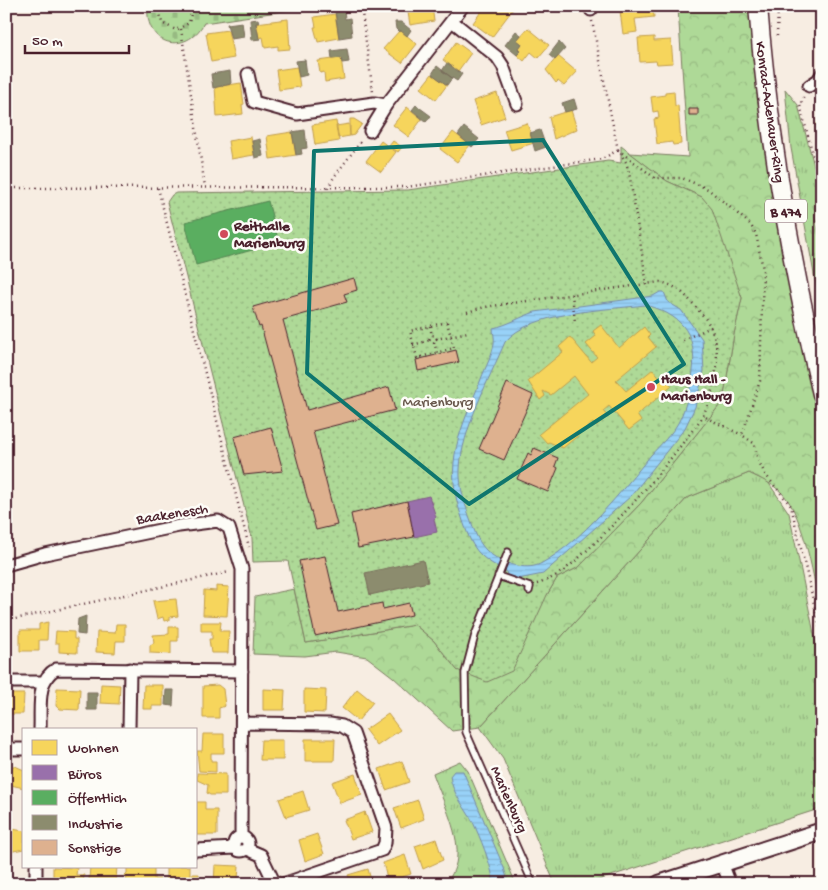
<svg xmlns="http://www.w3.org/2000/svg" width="828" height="890" viewBox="0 0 828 890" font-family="'Gochi Hand',sans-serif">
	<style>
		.grass { fill: url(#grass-tufts); stroke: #7c7c61 }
		.forest { fill: url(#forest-crowns); stroke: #7c7c61 }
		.cemetery { fill: url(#cemetery-stones); stroke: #7c7c61 }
		.park { fill: url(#park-dots); stroke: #7c7c61 }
		.water { fill: url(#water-rules); stroke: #798aa6; fill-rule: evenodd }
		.homes { fill: #f6d55c; stroke: #c29e4d }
		.offices { fill: #9970ab; stroke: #815885 }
		.public { fill: #5aae61; stroke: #558351 }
		.industry { fill: #8c8c6e; stroke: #786b5a }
		.building { fill: #deb18f; stroke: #4a1f2b }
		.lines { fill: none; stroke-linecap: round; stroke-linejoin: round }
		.lane-casing { stroke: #4a1f2b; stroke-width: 9 }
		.street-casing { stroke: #4a1f2b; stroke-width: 15 }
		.secondary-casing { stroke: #4a1f2b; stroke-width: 20 }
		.primary-casing { stroke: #4a1f2b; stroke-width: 21 }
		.path { stroke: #4a1f2b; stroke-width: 2.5; stroke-dasharray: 1 4; stroke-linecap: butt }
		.lane { stroke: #fdfcf7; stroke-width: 5.5 }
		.street { stroke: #fdfcf7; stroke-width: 11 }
		.secondary { stroke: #fdfcf7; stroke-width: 16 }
		.primary { stroke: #fdfcf7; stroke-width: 18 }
		.marked { fill: none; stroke: #0f766e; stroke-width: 4; stroke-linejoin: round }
		.poi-dot { fill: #d1495b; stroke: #fdfcf7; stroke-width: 2 }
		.labels { text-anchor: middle; stroke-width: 5; stroke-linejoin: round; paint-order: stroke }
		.shield { fill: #fdfcf7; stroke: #806168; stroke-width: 1 }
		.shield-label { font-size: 14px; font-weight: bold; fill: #4a1f2b }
		.street-label { font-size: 15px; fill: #4a1f2b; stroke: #fdfcf7 }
		.poi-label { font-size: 15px; font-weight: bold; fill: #4a1f2b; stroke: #fdfcf7; text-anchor: start }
		.park-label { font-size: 15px; fill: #68574b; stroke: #fdfcf7 }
	</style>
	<defs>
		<pattern id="grass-tufts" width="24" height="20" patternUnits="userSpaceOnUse" patternTransform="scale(1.25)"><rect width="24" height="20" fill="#aed997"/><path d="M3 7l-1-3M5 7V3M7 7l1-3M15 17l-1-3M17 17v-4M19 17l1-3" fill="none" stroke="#97ba82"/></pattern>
		<pattern id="forest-crowns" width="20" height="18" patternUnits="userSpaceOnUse" patternTransform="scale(1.25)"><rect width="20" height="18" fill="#aed997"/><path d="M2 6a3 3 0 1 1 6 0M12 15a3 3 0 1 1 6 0" fill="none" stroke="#97ba82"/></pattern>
		<pattern id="cemetery-stones" width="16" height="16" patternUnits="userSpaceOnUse" patternTransform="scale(1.25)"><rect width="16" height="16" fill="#aed997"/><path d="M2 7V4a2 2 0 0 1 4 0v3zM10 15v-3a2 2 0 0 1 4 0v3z" fill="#97ba82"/></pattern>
		<pattern id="park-dots" width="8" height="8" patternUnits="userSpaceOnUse" patternTransform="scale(1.25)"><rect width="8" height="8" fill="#aed997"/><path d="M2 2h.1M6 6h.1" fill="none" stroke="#97ba82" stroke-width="1.8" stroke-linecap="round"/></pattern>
		<pattern id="water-rules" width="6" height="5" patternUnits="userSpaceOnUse" patternTransform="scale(1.25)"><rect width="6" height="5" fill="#98d2f8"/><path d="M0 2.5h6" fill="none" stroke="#84b4d5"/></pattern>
	</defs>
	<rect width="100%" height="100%" fill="#f7ede2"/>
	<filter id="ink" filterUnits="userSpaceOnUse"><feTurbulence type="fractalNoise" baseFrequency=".02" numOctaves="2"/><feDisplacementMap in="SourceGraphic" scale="10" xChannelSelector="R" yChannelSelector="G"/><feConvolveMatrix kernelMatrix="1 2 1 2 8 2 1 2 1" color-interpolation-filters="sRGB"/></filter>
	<g filter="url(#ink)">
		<!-- grass -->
		<path class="grass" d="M785,89L798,105L818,181L815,217L822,248V318L791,148Z
			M749,473L768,482L789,513L822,672V808L586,884H555L503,759L480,727L687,498Z
			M460,761L468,771L516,884H446C452,875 457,866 457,855C459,832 440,795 433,773Z"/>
		<!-- forest -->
		<path class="forest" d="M698,6H751L783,250L822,438V616C814,583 805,516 782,493C773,484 761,479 749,473L687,498L480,727L452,731L393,677L367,657L336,652L305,656L253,654L255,597L294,589L306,643L415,625L434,641L458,671L547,595L557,578L579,567L641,503L723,401L734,334L742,298L702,197L667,181L630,153L688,157L678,8Z"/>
		<!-- cemetery -->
		<path class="cemetery" d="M148,6H317L204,23C186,56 144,46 148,6Z"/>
		<!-- park -->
		<path class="park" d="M621,146L667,181L702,197L712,209L742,298L734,334L723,401L641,503L579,567L557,578L547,595L512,671L487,682L457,670L434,641L415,625L306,643L288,561L253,562L252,538L167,202L172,195L176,193L408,190L608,161L621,163Z"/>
		<!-- water -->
		<path class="water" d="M660,292H664L668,302L681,310L702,339L704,371L695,407L685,428L631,496L543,574L518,579L507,576L506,571C477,557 472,548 462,518C442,462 461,430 481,379C485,368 493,354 494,343C495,338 493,333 493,328C508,325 520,317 535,312L653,296ZM645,305C691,317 700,344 690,388C687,400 684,412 678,423C671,435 660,445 651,455C622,491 582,541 542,563C529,571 507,565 495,557C481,549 476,536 471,521C465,505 459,487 460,469C461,432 490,377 505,342C530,311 607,310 645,305Z
			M454,771H463L504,868L507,878L505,884H490L493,878C489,859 481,840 473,822C465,807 452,793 450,776Z"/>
		<!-- homes -->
		<path class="homes" d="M407,6H432L434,21L410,25Z
			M485,6H510L513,9L492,37L473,23Z
			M653,7L654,17L635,19L637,32L623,34L620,11Z
			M335,14L339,38L318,42L314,27H316L314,17Z
			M288,19L290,49L278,50V46L265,48L263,37L259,38L256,23Z
			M528,28L549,45L538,58L531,52L524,61L517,55L521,51L518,49L522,44L517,40Z
			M228,30L234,58L211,62L206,33Z
			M400,30L417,44L402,63L383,49Z
			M654,37V41L671,40L673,63L657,64L656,61L640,62L638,38Z
			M456,42L471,53L458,71L443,60Z
			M558,56L577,72L564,86L558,81L556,83L546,70Z
			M341,58L344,79L325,82L324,72L320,73L318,61Z
			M297,67L300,87L279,90L276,70Z
			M432,74L447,85L436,100L421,88Z
			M241,83L244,104L242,105L243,114L217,117L215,87Z
			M674,91L675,106L678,105L681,144L673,145L672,142L657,144L654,119L659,118L658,111L653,112L651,97L665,95V92Z
			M497,93L505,117L481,125L473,101Z
			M407,107L422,119L409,137L393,125Z
			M571,110L577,129L554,139L549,117Z
			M350,119H354L362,124L354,135L350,136Z
			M822,119V137L817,133L816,124Z
			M336,121L339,141L315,145L312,125Z
			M527,123L534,143L511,150L504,130Z
			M349,124L350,136L338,138L336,126Z
			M292,132L296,155L270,159L267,136Z
			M453,132L470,145L457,162L440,149Z
			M251,137L254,155L231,159L228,141Z
			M381,141L396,152L381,172L366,161Z
			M393,141L402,147L398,152L389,146Z
			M601,325L619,348L644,327L650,335L648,337L656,347L616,380L626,391L653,369L662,380L665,378L672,386L637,415L641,421L629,430L609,406L603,411L607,416L596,426L593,423L563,448L549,442L547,443L539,434L588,394L574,376L551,395L543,391L545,396L540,400L528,381L563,352L559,347L570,337L591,362L597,357L586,344L596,336L593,331Z
			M216,586L229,587L227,616L203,615L204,590L216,591Z
			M176,599L178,616L170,617V620L164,621L163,617L157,619L153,601Z
			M48,622L47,640H39V651H20V630H39V624Z
			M201,622H221L220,631H229L228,653H211L209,639H212V631H201Z
			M116,624H125V641H116L115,653L96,652L97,632L115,633Z
			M169,627H178V641H171V654L150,653V645L154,643L153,635L169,634Z
			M56,631L74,632V639H77V653L59,652V643H55Z
			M101,684L120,685L119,704L100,703Z
			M144,685H163V706H152V709H143Z
			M218,685L223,689L225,706L219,708V718H203V686Z
			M57,688L80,689L79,710L59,709L56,706Z
			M263,689L285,690L284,710H263Z
			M304,689L326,690L325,713L304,712Z
			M357,689L373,702L358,721L342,708Z
			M6,694H24L23,714H6Z
			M388,714L400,730L377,746L365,730Z
			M203,734H224V753H211V761H216V772L199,771L197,751H202Z
			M305,739H335L334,761H305Z
			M261,740H283V760H260Z
			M402,761L409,782L386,790L379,769Z
			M6,766H15L24,770V788L6,784Z
			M197,773L226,774V795H210L207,793L208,785L197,780Z
			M355,774L362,795L340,803L332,782Z
			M303,791L309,810L286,817L279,799Z
			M418,800L424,819L401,828L394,808Z
			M196,802H205V810H217V835H196Z
			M365,812L372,832L351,839L344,820L365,812V816Z
			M6,828L24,831V849L8,852Z
			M317,834L324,854L305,861L299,840Z
			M436,839L443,860L423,869L415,846Z
			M405,855L411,874L388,882L383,863Z
			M215,865L239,866L238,879L250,880V884H214Z
			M90,866H117L116,881H122V884H83L84,880H89Z
			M127,866H154V879H160V884H128L125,875L127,873Z
			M166,866H190V874H199V884H166Z
			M53,867L77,868L76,875H84L83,884H53Z
			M368,869L372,884H351L348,875Z"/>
		<!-- offices -->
		<path class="offices" d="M429,496L436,517L434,519L437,532L414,537L407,501Z"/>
		<!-- public -->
		<path class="public" d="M268,201L279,243L196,265L185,222Z"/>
		<!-- industry -->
		<path class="industry" d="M344,9L345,19L350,18L352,36L339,38L335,11Z
			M258,19L259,23H256L259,38L261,39L252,40L250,20Z
			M242,22L244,37L231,39L227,24Z
			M395,22H401L411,30L407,36L400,30L399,32L396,29Z
			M516,31L521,35L517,40L522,44L518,49L521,51L517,55L505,45Z
			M559,42L565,49L555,60L549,55Z
			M347,49L349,62L342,63L341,58L332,59L331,51Z
			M305,60L307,75L299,77L296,61Z
			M447,63L462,74L457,81L442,71Z
			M437,66L452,78L447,85L432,74Z
			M230,71L231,84L213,88L211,74Z
			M574,99L577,109L565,112L562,103Z
			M416,105L431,116L426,122L412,110Z
			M464,127L479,139L472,147L458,135Z
			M305,130L307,148L301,149L302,154L296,155L292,132Z
			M540,130L546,147L535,151L530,133Z
			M260,139L263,156L255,158L252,141Z
			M423,560L428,582L370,595L365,573Z
			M86,616L85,635L77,634L78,619Z
			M166,690H174L173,706L165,705Z
			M87,692H97V710H87Z"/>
		<!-- building -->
		<path class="building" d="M689,109H698V115H689Z
			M354,278L357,290L344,294L347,302L283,320L307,410L389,387L395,410L313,431L337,525L316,530L261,326L259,327L253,307Z
			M456,350L459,362L418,371L416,360Z
			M507,383L533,395L504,460L479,449Z
			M271,427L283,471L244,475L234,437Z
			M534,448L558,458L555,466L558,468L548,492L517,479L528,453L531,455Z
			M407,501L414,537L358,548L351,514Z
			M325,556L338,612L382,603L383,609L409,603L412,615L315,636L299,561Z"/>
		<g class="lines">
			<defs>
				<path id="lane" d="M508,552L475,635L465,673L466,732L533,884
					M498,576L530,587L529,591"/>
				<path id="street" d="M591,6V10
					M452,21L497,57L503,66L517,104
					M248,74L254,102L297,114L374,103L386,105
					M809,86L818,80L822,74
					M370,131L386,105L463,6
					M6,565L45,554L179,526L218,521L229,528L242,569L241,837
					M6,682H42
					M242,723L330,724L342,726L353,733L386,828L385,843L382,850L283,884
					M40,729C41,708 36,680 56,669L242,671
					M129,729L130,669
					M6,749H24
					M234 844a7 7 0 1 1 14 0a7 7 0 1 1-14 0Z
					M247,849L261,855L275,884
					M196,850L235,848
					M722,863L730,884
					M36,866V884"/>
				<path id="secondary" d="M659,884L822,831"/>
				<path id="primary" d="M758,6C768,136 792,267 822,394"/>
			</defs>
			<!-- lane casing -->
			<use href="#lane" class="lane-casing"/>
			<!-- street casing -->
			<use href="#street" class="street-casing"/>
			<!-- secondary casing -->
			<use href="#secondary" class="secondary-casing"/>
			<!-- primary casing -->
			<use href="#primary" class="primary-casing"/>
			<!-- path -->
			<path class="path" d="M162,6L160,13L162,23L176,30L189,23L191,14L189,6
				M361,6L373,92
				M592,21L618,150L626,162L629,172L647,285
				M181,29L205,187
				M777,36L778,6
				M804,97L800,105L822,190
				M618,150L655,178H682L708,189L750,224L756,234L763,269L760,381L742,435L755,444L757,458L765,474L791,506L822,638
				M6,188L406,187L602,159L618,150
				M158,188L249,547
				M328,188L334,177L362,140
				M572,294L575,322
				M467,312L485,307L660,282C675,285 684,293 694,305C699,311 706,318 710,326C724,353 714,390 703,416L742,435
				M447,322L454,348L417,358L410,331Z
				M430,326L432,336
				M429.5 339a3.5 3.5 0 1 1 7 0a3.5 3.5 0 1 1-7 0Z
				M436,339L468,332
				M683,340L711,327
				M434,342L437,353
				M413,345L430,340
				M537,584C561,577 581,556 599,539C638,500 671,460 703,416
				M6,621L229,572"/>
			<!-- lane -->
			<use href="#lane" class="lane"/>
			<!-- street -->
			<use href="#street" class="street"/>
			<!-- secondary -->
			<use href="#secondary" class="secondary"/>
			<!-- primary -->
			<use href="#primary" class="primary"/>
		</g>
	</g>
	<!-- marked area -->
	<path class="marked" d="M543,140L684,364L469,504L307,373L314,151Z"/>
	<!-- markers -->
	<g class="poi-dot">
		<circle cx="224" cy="234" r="5"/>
		<circle cx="651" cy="387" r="5"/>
	</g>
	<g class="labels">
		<!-- shield labels -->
		<rect class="shield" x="765" y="199.5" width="42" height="23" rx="4"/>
		<g class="shield-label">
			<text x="786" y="216">B 474</text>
		</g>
		<!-- street labels -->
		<g class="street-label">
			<text transform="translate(771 112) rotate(82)" y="5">Konrad-Adenauer-Ring</text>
			<text transform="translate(172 513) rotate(-9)" y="5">Baakenesch</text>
			<text transform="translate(510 799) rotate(66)" y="5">Marienburg</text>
		</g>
		<!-- poi labels -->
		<g class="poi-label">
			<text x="234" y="230">Reithalle<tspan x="234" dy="17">Marienburg</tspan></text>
			<text x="661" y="383">Haus Hall -<tspan x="661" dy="17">Marienburg</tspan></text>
		</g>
		<!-- park labels -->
		<g class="park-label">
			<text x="438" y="406">Marienburg</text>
		</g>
	</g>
	<!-- margin -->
	<rect width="828" height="890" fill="none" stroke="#fdfcf7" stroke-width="25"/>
	<rect x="12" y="12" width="803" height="865" fill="none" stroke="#4a1f2b" stroke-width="2" filter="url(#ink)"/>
	<!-- legend -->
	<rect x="22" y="728" width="175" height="140" fill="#fdfcf7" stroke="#b5a4a5"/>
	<rect x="32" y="740" width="25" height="15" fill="#f6d55c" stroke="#b5a4a5"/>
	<text x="68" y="752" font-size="15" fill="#4a1f2b">Wohnen</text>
	<rect x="32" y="765" width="25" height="15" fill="#9970ab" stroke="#b5a4a5"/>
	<text x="68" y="778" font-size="15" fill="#4a1f2b">Büros</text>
	<rect x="32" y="790" width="25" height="15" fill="#5aae61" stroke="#b5a4a5"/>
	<text x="68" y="802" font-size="15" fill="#4a1f2b">Öffentlich</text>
	<rect x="32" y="815" width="25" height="15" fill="#8c8c6e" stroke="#b5a4a5"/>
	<text x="68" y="828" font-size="15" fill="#4a1f2b">Industrie</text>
	<rect x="32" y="840" width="25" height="15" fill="#deb18f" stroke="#b5a4a5"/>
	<text x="68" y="852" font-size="15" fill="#4a1f2b">Sonstige</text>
	<!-- scale -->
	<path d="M25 45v8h104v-8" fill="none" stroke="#4a1f2b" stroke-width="2.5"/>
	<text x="32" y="45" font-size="15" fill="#4a1f2b" stroke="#fdfcf7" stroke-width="4" paint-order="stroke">50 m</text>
</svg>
